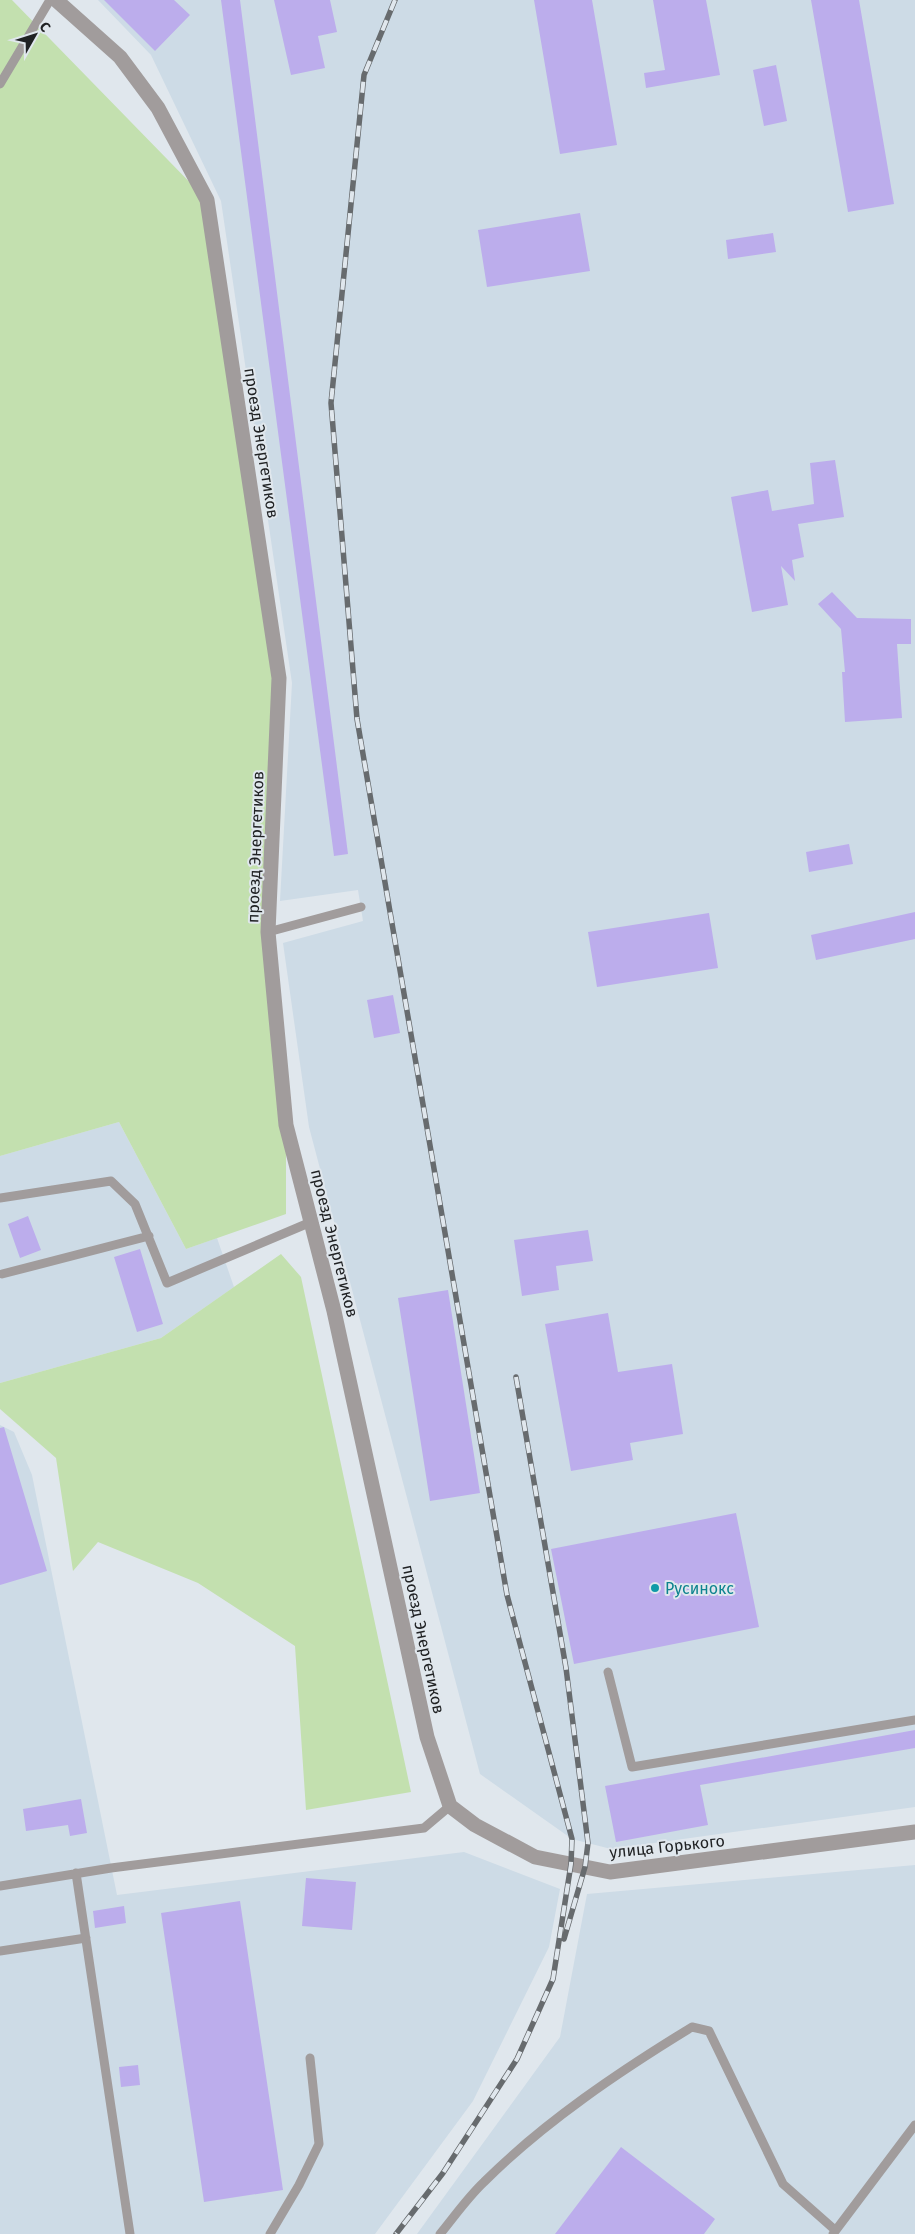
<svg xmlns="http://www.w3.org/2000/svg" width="915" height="2234" viewBox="0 0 915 2234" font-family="'Fira Sans',sans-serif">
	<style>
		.built { fill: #cddbe6 }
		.green { fill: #c3e0af }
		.building { fill: #bcadec }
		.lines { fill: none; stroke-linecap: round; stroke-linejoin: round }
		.lane { stroke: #a19c9c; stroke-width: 9 }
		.street { stroke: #a19c9c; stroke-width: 15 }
		.rail-casing { stroke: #676b6e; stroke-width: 5.5 }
		.rail { stroke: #e0e7ed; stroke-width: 4; stroke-dasharray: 11; stroke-linecap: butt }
		.culture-dot { fill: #0f9aa8; stroke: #e0e7ed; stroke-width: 2 }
		.labels { text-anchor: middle; stroke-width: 4; stroke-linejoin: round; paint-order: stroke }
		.street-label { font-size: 16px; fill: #202224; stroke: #e0e7ed }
		.culture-label { font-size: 16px; fill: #0d838f; stroke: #e0e7ed; text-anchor: start }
	</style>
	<rect width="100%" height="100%" fill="#e0e7ed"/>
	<!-- built -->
	<path class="built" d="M98,0H915V1807L611,1849L572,1839L480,1774L309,1127L283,943L363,921L358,890L280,901L292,683L221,201L151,55Z
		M119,1122L186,1249L217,1238L234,1287L161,1338L0,1383V1156Z
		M0,1425L14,1432L32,1475L117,1895L464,1852L560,1889L549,1947L473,2101L375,2234H0Z
		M915,1865V2234H417L560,2037L587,1894Z"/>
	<!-- green -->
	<path class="green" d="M0,0H12L207,200L279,678L268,932L286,1125V1214L186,1249L119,1122L0,1156Z
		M281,1254L301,1277L411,1792L306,1810L295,1646L198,1583L98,1542L73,1571L56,1458L0,1409V1383L161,1338Z"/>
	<!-- building -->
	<path class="building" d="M104,0H174L190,15L155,51Z
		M221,0H240L348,854L334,856Z
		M274,0H330L337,32L318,36L325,68L291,75Z
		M534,0H592L617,145L560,154Z
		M653,0H706L720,75L646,88L644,73L665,70Z
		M811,0H859L894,204L848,212Z
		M776,65L787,121L764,126L753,70Z
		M580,213L590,271L487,287L478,230Z
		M773,233L776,252L728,259L726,240Z
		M835,460L844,517L798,524L804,557L792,560L795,581L781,566L788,605L752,612L731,497L768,490L772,511L814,504L810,463Z
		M832,592L857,618L911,619V644H897L902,718L845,722L842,672H845L841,629L818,604Z
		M849,844L853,864L809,872L806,852Z
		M915,912V939L816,960L811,935Z
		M709,913L718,968L597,987L588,932Z
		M393,995L400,1033L374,1038L367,1000Z
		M28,1216L41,1250L20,1258L8,1224Z
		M588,1230L593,1261L556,1266L559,1290L522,1296L514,1240Z
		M140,1249L163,1324L137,1332L114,1257Z
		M448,1290L480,1493L430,1501L398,1298Z
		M608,1313L618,1372L672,1364L683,1434L630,1443L633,1460L571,1471L545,1324Z
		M4,1427L47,1571L0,1585V1428Z
		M736,1513L759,1627L574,1664L551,1549Z
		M915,1730V1748L700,1785L708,1825L616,1842L605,1786Z
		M81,1799L87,1833L70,1836L68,1825L26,1831L23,1809Z
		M306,1878L356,1882L352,1930L302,1926Z
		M240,1901L283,2190L204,2202L161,1913Z
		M124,1906L126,1923L95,1928L93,1911Z
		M138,2065L140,2085L121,2087L119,2067Z
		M621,2147L715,2219L704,2234H555Z"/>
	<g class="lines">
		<!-- lane -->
		<path class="lane" d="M0,84L50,0
			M268,932L361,907
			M0,1198L111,1181L135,1204L167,1283L311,1222
			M2,1274L149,1236
			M608,1672L632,1767L915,1720
			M76,1873L130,2234
			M0,1886L111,1868L424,1828L450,1806
			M0,1951L86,1938
			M270,2234L299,2185L319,2144L310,2058
			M440,2234C454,2217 468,2197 484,2182C544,2122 620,2071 692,2027L709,2031L783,2184L835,2230
			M833,2234L915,2125"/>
		<!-- street -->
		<path class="street" d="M56,0L120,57L158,108L207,200L279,678L268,932L286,1125L334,1311L427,1737L450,1806L475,1825L535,1857L610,1872L915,1832"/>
		<defs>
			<path id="rail" d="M395,0L364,75L331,403L357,719L507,1595L572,1839L571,1864L553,1979L517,2059L443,2173L396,2234
				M516,1377L566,1668L588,1843L585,1867L564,1939"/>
		</defs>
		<!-- rail casing -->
		<use href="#rail" class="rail-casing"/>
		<!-- rail -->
		<use href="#rail" class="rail"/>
	</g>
	<!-- markers -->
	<circle class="culture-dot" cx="655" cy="1588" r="5"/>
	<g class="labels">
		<!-- street labels -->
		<g class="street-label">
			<text transform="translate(262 443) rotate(81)" y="6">проезд Энергетиков</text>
			<text transform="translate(255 847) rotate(-88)" y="6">проезд Энергетиков</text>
			<text transform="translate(335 1243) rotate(76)" y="6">проезд Энергетиков</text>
			<text transform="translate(424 1639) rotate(78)" y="6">проезд Энергетиков</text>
			<text transform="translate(667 1846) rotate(-6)" y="6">улица Горького</text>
		</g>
		<!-- culture labels -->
		<g class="culture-label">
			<text x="665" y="1594">Русинокс</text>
		</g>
	</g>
	<!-- north arrow -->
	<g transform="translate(35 35) rotate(51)" stroke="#e0e7ed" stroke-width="4" paint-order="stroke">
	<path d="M0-4L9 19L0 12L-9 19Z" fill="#202224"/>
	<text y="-8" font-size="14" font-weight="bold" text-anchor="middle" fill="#202224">С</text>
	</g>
</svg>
